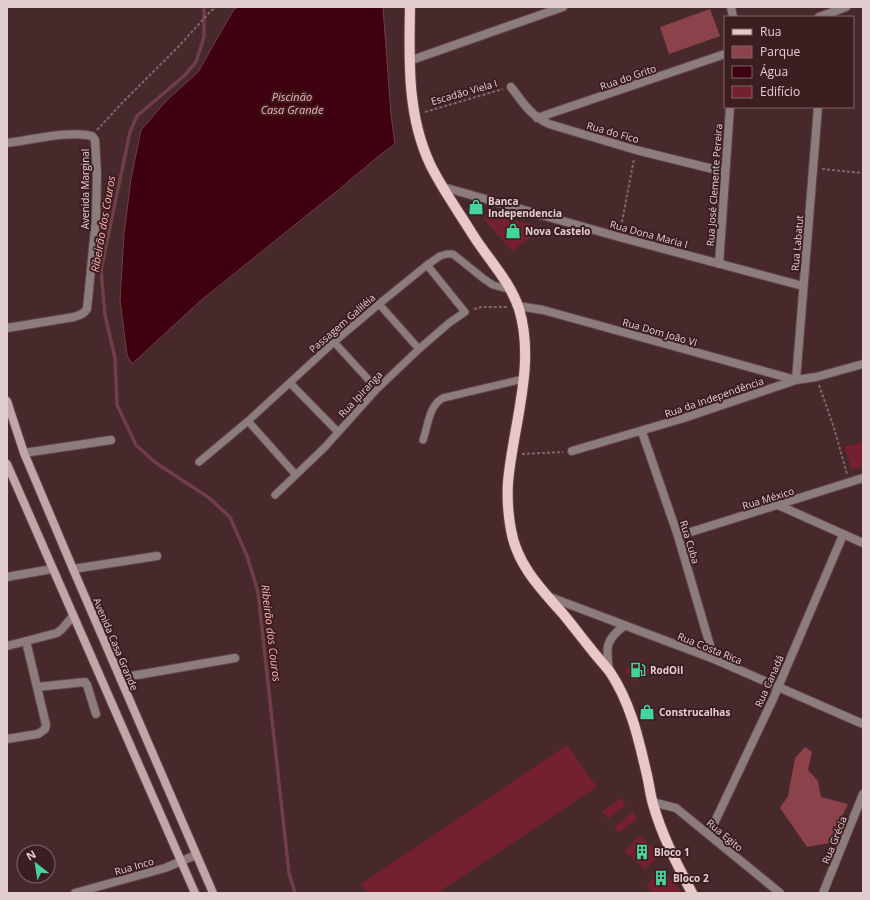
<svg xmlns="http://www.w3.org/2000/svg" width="870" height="900" viewBox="0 0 870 900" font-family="'Open Sans',sans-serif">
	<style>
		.green { fill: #8c424b }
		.water { fill: #3f0010; stroke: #703e49 }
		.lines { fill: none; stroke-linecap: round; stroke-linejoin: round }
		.stream { stroke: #703e49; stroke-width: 3.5 }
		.building { fill: #752030 }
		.service-casing { stroke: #634649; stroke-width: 9 }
		.minor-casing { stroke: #634649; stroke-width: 10 }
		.secondary-casing { stroke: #634649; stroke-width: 10 }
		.primary-casing { stroke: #634649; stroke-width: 12 }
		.path { stroke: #816668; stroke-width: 2; stroke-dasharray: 3 2; stroke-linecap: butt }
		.service { stroke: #8d7c7d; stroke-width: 7 }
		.minor { stroke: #8d7c7d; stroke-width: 8 }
		.secondary { stroke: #c1a6a8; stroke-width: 8 }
		.primary { stroke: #e9c6c8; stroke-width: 10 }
		.labels { text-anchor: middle; stroke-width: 4; stroke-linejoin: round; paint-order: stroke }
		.street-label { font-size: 10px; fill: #e3cecf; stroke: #3c1e21 }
		.poi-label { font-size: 10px; font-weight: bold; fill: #e3cecf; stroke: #3c1e21; text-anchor: start }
		.water-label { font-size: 11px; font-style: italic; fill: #fbb0b6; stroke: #3c1e21 }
	</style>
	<rect width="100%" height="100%" fill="#47282b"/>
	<!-- green -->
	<path class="green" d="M710,9L720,36L669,54L660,27Z
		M805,747L812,752L808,770L818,781L821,797L848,804L829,843L807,847L780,808L788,796L795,758Z"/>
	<!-- water -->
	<path class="water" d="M239,7H383L391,115L395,144L380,155L337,191L199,302L132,364L127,355L120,300L124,234L131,179L141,130L166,101L198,72L234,9Z"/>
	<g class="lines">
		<!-- stream -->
		<path class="stream" d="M204,7V37L196,62L185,75L137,116L130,132L101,270L105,315L115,358L117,405L136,445L156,463L208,497L230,517L247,556L258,592L289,873L295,893"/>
	</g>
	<!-- building -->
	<path class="building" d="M478,203L480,208L472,211L471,206Z
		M487,214L534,225L531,237L512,251L487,223L484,219Z
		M863,442V466L852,470L844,447Z
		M642,659L647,667L651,672L632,682L625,669Z
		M567,745L597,787L437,893H367L361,884Z
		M621,798L626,805L608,819L602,811Z
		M633,812L637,819L618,833L614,827Z
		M640,835L660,854L645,869L624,851Z
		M662,870L681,891L679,893H654L646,886Z"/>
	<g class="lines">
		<defs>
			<path id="service" d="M379,304L419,349
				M334,342L377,389
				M290,383L338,432
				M248,421L296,475
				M423,440C428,426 429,405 443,398L523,379
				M199,462L248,421L334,342L379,304L427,265L440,256L447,254H453L484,279L493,285L511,290
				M275,495L325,447L377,389L419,349L449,323L465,312L427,265"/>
			<path id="minor" d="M731,7L733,17
				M819,17L846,7
				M409,61L563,7
				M511,87C524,104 530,115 549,124L636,150L725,172
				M537,118L725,54
				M7,143C31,140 70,130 92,136L95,140L97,174L96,219L87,309C84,314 80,315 74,317L7,328
				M443,187L619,237L803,286
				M719,264L730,107
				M518,306L543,310L796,380L818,107
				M642,432L678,536L714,659
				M572,451L684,418L796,380L816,377L863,364
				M24,453L111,440
				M778,505L863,543
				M678,536L863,478
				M73,569L157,556
				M7,577L52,569
				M547,596L714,659L863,724
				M7,646L57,633L62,629L73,616
				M609,670C606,648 605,640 624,626
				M120,678L235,658
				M37,687L85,682L87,685L96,714
				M7,739L38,734L45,729L46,725L26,641
				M652,802L676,808L780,893
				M709,834L773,699L843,535
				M75,893L165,868L196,855
				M823,893L863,794"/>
			<path id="secondary" d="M7,401L24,453L73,569L213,893
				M7,464L195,893"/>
			<path id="primary" d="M410,7C409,60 407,115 430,164C442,189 459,212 473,235C488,259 510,281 519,309C536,364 513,426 508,482C507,498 508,514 511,530C517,565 541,589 564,615C573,626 582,638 591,649C597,657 604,664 610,672C630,702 638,736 646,771C649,782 650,794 653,804C662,836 677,864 692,893"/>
		</defs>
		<!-- service casing -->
		<use href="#service" class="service-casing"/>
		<!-- minor casing -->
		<use href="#minor" class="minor-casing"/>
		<!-- secondary casing -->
		<use href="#secondary" class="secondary-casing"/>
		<!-- primary casing -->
		<use href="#primary" class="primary-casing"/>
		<!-- path -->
		<path class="path" d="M425,112L503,89
			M97,130L123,102L178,47L209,13L216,7
			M822,169L863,173
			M621,227L634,159
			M474,309L482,307H507
			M819,385L834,428L847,474
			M522,454L563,452"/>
		<!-- service -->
		<use href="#service" class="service"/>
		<!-- minor -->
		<use href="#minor" class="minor"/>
		<!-- secondary -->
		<use href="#secondary" class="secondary"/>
		<!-- primary -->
		<use href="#primary" class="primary"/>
	</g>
	<!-- icons -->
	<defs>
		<symbol id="shop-bare" viewBox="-9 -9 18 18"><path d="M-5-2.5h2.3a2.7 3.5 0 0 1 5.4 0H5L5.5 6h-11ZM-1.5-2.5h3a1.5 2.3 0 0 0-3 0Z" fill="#46d49e" stroke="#3c1e21" stroke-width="2.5" paint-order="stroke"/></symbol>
		<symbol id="fuel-bare" viewBox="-9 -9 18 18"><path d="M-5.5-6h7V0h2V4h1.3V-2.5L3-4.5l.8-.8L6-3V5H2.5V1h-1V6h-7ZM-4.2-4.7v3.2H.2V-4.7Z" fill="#46d49e" stroke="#3c1e21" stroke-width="2.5" paint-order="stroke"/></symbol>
		<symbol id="building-bare" viewBox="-9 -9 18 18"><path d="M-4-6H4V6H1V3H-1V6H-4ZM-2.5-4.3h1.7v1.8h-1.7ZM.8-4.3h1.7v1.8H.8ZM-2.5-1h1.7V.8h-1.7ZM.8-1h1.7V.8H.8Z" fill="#46d49e" stroke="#3c1e21" stroke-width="2.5" paint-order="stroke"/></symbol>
	</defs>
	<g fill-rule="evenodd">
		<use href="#shop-bare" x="465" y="196" width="22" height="22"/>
		<use href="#shop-bare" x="502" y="220" width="22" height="22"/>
		<use href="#fuel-bare" x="627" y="659" width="22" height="22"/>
		<use href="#shop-bare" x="636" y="701" width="22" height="22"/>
		<use href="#building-bare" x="631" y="841" width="22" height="22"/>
		<use href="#building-bare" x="650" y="867" width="22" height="22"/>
	</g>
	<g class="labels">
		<!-- street labels -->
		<g class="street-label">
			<text transform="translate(628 77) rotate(-19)" y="4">Rua do Grito</text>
			<text transform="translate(464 92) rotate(-16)" y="4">Escadão Viela I</text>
			<text transform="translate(613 132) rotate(16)" y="4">Rua do Fico</text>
			<text transform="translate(714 185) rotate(-86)" y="4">Rua José Clemente Pereira</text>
			<text transform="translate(85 189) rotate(-90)" y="4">Avenida Marginal</text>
			<text transform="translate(649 234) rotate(15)" y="4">Rua Dona Maria I</text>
			<text transform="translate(797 243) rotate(-85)" y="4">Rua Labatut</text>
			<text transform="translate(342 323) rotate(-41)" y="4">Passagem Galiléia</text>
			<text transform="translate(660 332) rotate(16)" y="4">Rua Dom João VI</text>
			<text transform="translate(360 394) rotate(-47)" y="4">Rua Ipiranga</text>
			<text transform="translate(714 397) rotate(-19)" y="4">Rua da Independência</text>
			<text transform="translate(768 498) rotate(-17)" y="4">Rua México</text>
			<text transform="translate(690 542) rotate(73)" y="4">Rua Cuba</text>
			<text transform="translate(116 644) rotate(67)" y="4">Avenida Casa Grande</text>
			<text transform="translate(710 648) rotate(22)" y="4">Rua Costa Rica</text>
			<text transform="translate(769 681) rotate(-66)" y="4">Rua Canadá</text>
			<text transform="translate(725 835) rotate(40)" y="4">Rua Egito</text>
			<text transform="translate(834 840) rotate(-68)" y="4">Rua Grécia</text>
			<text transform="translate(134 866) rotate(-16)" y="4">Rua Inco</text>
		</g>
		<!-- poi labels -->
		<g class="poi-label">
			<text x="488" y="205">Banca<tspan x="488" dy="12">Independencia</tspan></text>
			<text x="525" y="235">Nova Castelo</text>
			<text x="650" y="674">RodOil</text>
			<text x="659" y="716">Construcalhas</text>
			<text x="654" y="856">Bloco 1</text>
			<text x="673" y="882">Bloco 2</text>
		</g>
		<!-- water labels -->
		<g class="water-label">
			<text x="292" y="101">Piscinão<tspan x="292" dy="13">Casa Grande</tspan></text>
			<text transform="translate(103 224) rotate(-80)" y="4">Ribeirão dos Couros</text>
			<text transform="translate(271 633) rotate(83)" y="4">Ribeirão dos Couros</text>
		</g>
	</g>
	<!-- border -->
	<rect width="870" height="900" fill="none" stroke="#e3cecf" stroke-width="16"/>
	<!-- legend -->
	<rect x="724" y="16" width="130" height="92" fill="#3c1e21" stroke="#7f6467"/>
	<rect x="732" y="29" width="20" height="6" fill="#e9c6c8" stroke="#7f6467"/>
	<text x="760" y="36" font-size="12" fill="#e3cecf">Rua</text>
	<rect x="732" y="46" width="20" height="12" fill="#8c424b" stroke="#7f6467"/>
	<text x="760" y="56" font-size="12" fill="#e3cecf">Parque</text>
	<rect x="732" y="66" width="20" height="12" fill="#3f0010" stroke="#7f6467"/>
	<text x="760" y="76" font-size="12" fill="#e3cecf">Água</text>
	<rect x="732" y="86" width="20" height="12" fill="#752030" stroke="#7f6467"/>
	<text x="760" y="96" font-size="12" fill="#e3cecf">Edifício</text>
	<!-- north arrow -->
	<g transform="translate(36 864) rotate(330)"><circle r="19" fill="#3c1e21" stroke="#7f6467"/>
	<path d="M0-3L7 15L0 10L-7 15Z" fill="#46d49e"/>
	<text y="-6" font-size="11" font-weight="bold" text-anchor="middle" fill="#e3cecf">N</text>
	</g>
</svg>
